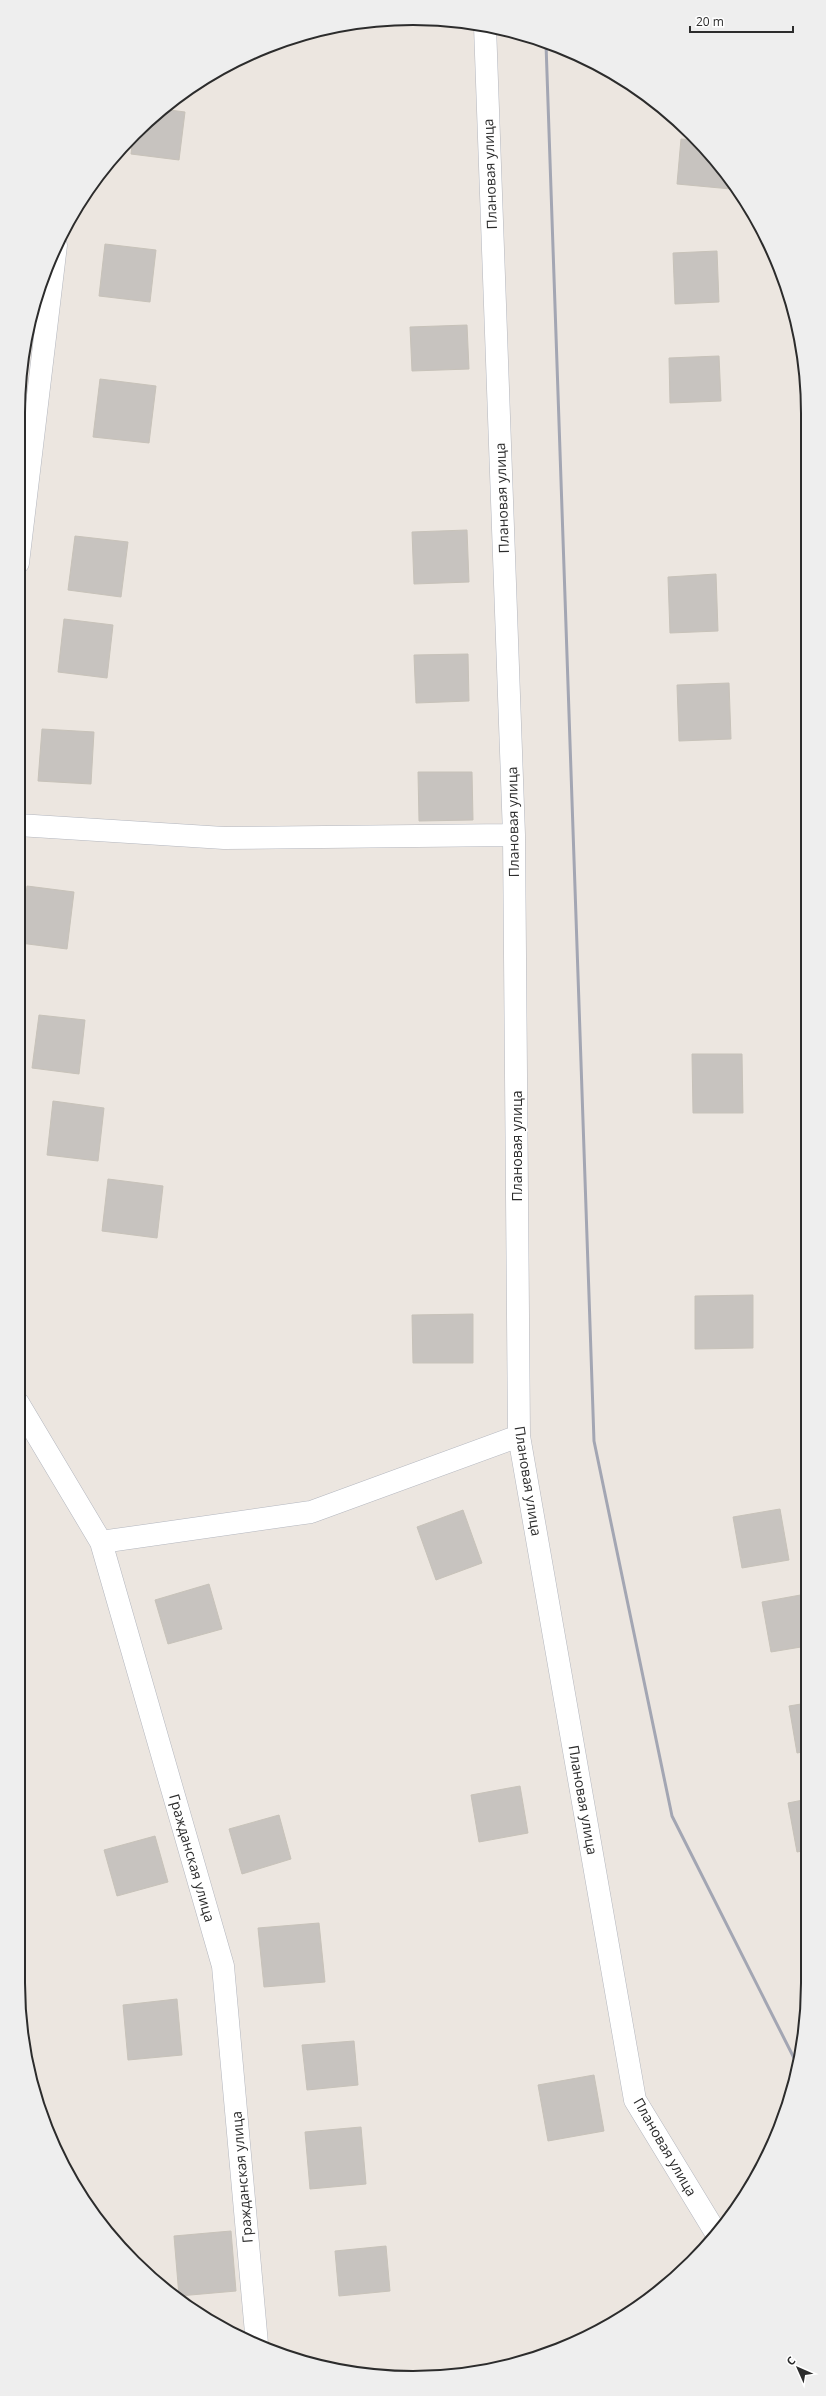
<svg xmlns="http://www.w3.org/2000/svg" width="826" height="2396" viewBox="0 0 826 2396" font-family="'Open Sans',sans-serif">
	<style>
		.building { fill: #c7c3bf; stroke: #c7c2b9 }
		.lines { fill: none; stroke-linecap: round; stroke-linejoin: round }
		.street-casing { stroke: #b3b6be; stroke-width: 23 }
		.secondary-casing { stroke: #b3b6be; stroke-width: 23 }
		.street { stroke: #fff; stroke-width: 22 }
		.secondary { stroke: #fff; stroke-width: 22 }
		.rail { stroke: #a3a6b3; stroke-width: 3 }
		.labels { text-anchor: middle; stroke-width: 3.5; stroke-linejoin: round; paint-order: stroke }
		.street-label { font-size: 14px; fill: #2c2c2c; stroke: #fff }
		.rim { fill: none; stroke: #2c2c2c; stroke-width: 2 }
	</style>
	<rect width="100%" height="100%" fill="#ece6e0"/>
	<!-- building -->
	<path class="building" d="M162,109L185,112L179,160L131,154L133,137Z
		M681,139L696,140L710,152L731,185V189L677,184Z
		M105,244L156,250L150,302L99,296Z
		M717,251L719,302L675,304L673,253Z
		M467,325L469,369L412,371L410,327Z
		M719,356L721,401L670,403L669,358Z
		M100,379L156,386L149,443L93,437Z
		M467,530L469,582L414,584L412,532Z
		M75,536L128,542L121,597L68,590Z
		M716,574L718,631L670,633L668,577Z
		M64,619L113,625L107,678L58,672Z
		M468,654L469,701L416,703L414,655Z
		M729,683L731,739L679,741L677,685Z
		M42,729L94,732L91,784L38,781Z
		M418,772H472L473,820L419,821Z
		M27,886L74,892L67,949L20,943Z
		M39,1015L85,1020L79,1074L32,1068Z
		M692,1054H742L743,1113H693Z
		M53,1101L104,1108L98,1161L47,1155Z
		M108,1179L163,1186L157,1238L102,1231Z
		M753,1295V1348L695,1349V1296Z
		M473,1314V1363H413L412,1315Z
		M780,1509L789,1560L742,1568L733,1517Z
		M463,1510L482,1563L436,1580L417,1527Z
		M209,1584L222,1629L168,1644L155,1600Z
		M806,1594L807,1646L771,1652L762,1602Z
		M807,1703L808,1751L797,1753L789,1706Z
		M520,1786L528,1833L479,1842L471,1795Z
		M808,1799V1850L797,1852L788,1803Z
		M279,1815L291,1859L242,1874L229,1829Z
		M155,1836L168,1882L117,1896L104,1850Z
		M319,1923L325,1982L264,1987L258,1928Z
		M177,1999L182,2055L128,2060L123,2005Z
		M354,2041L358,2085L307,2090L302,2045Z
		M594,2075L604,2131L548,2141L538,2085Z
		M361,2127L366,2184L310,2189L305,2132Z
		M231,2231L236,2291L179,2296L174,2236Z
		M386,2246L390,2291L339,2296L335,2251Z"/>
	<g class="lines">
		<defs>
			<path id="street" d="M485,26L514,835L519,1436L635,2100L716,2233
				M18,825L224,838L514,835
				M18,1403L101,1542L223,1966L257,2344
				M101,1542L311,1512L519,1436"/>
			<path id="secondary" d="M18,563L56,245"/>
		</defs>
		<!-- street casing -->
		<use href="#street" class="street-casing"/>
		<!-- secondary casing -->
		<use href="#secondary" class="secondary-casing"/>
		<!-- street -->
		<use href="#street" class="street"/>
		<!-- secondary -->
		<use href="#secondary" class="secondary"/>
		<!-- rail -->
		<path class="rail" d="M546,44L594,1441L672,1816L797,2064"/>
	</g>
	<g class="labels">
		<!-- street labels -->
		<g class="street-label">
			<text transform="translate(490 174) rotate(-92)" y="5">Плановая улица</text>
			<text transform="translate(502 498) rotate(-92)" y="5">Плановая улица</text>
			<text transform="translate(513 822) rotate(-91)" y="5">Плановая улица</text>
			<text transform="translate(517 1146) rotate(-90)" y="5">Плановая улица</text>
			<text transform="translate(528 1481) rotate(81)" y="5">Плановая улица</text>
			<text transform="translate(583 1800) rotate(80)" y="5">Плановая улица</text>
			<text transform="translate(192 1858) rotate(74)" y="5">Гражданская улица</text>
			<text transform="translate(665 2147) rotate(60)" y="5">Плановая улица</text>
			<text transform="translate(242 2177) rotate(-95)" y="5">Гражданская улица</text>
		</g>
	</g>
	<!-- crop -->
	<path d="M0 0H826V2396H0ZM413 25H413A388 388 0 0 1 801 413V1983A388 388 0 0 1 413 2371H413A388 388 0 0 1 25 1983V413A388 388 0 0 1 413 25Z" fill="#eee" fill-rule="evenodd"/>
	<path class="rim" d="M413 25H413A388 388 0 0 1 801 413V1983A388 388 0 0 1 413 2371H413A388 388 0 0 1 25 1983V413A388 388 0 0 1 413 25Z"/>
	<!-- north arrow -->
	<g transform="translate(798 2368) rotate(315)" stroke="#ffffff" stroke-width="3" paint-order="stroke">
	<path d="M0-3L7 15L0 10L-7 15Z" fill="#2c2c2c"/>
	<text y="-6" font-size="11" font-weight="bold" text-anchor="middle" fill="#2c2c2c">С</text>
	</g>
	<!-- scale -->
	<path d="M690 26v6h103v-6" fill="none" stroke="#2c2c2c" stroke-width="2"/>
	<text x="696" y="26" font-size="12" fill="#2c2c2c" stroke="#ffffff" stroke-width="3" paint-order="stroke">20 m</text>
</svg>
